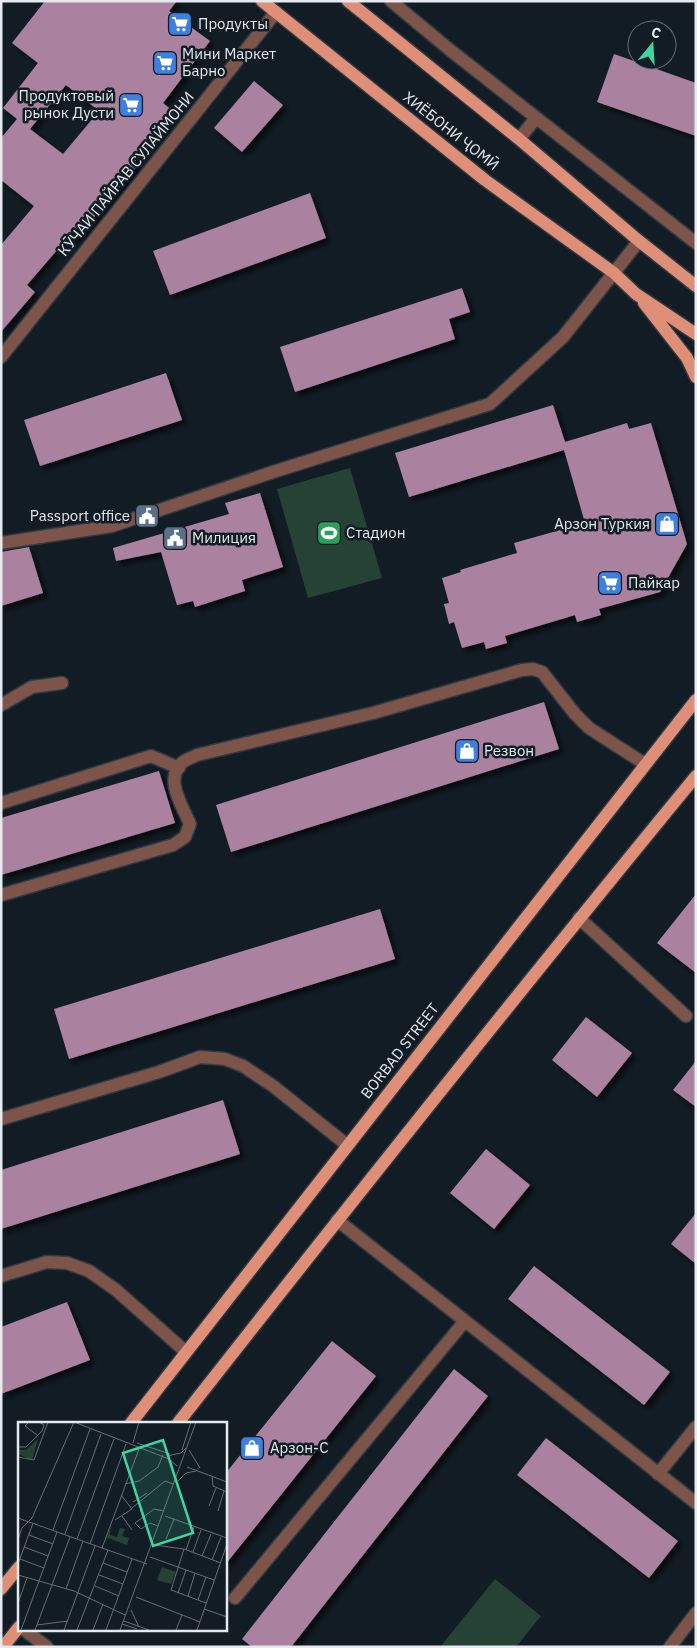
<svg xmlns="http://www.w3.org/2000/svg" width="697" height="1648" viewBox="0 0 697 1648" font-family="'IBM Plex Sans',sans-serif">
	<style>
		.green { fill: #264235 }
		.building { fill: #aa829f; fill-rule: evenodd; filter: url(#shadow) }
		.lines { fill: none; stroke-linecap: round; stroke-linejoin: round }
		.minor-casing { stroke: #2f3941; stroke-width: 15 }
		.major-casing { stroke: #2f3941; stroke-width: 15 }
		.minor { stroke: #7c544a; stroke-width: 12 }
		.major { stroke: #df8e78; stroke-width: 12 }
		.labels { text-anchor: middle; stroke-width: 5; stroke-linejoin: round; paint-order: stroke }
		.poi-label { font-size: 15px; fill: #e4eaf0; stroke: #121c24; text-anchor: start }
		.street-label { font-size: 15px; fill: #e4eaf0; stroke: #121c24 }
		.inset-road { fill: none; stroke: #666e76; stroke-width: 1 }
		.view { fill: #40d4a2; fill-opacity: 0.15; stroke: #40d4a2; stroke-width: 2.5 }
		.inset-edge { fill: none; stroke: #e4eaf0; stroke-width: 2.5 }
	</style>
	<defs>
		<filter id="shadow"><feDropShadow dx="4.5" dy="4.5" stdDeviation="2.5" flood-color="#0009"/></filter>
	</defs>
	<rect width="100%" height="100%" fill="#121c24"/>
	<!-- green -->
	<path class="green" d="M350,468L382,578L308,598L277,489Z
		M495,1579L541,1616L516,1647H440Z"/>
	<!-- building -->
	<path class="building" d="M45,1H177L169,11L210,41L163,103L174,112L133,164L136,167L75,240L70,235L27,285L35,292L1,332V245L34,206L1,180V138L17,119L3,108L38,63L12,43ZM66,85L99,111L63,154L30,129Z
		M614,54L696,83V136L597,102Z
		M254,81L283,105L242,152L214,128Z
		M310,193L326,238L170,295L153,251Z
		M462,288L470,312L449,319L455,339L295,392L280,347Z
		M166,373L182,420L40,466L24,420Z
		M553,405L565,442L627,423L629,429L651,423L687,544L660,592L599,609L601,615L577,622L575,615L505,636L507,643L486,649L484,642L462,648L454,622L449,624L444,604L449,603L442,578L461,572L460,570L517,553L514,543L585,523L564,450L409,497L395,453Z
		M260,493L283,567L242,580L245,591L195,607L193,601L177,605L161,552L116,561L113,548L229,514L225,503Z
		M29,547L43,593L1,606V552Z
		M544,702L559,749L231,852L216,805Z
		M159,771L175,823L1,875V818Z
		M696,894V973L657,943Z
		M380,909L395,959L69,1059L54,1009Z
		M586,1017L632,1053L597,1097L552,1060Z
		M696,1061V1107L673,1090Z
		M223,1100L240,1154L1,1229V1170Z
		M486,1149L530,1185L494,1229L450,1193Z
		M696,1213V1264L671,1244Z
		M534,1266L670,1372L644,1405L508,1299Z
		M67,1302L90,1360L1,1394V1327Z
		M332,1341L376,1376L225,1565V1474Z
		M454,1369L488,1396L291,1647H252L242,1639Z
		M546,1438L678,1541L649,1578L517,1475Z"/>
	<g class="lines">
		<defs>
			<path id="minor" d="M391,1L450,50L696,243
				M519,139L536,118
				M1,357L276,12
				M1,543L112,526L276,471L490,404L563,337L639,241
				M1,705L32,687L62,683
				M1,803L151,756L179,768
				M1,895L173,845L185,837L190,824C183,807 163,778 183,762C187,759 193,757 197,755L373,713L522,670L533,669L542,672L575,714L589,728L645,764
				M579,918L686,1016
				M1,1119L159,1072L200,1057L225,1059L243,1066L273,1086L347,1145
				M337,1220L696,1503
				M1,1276L47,1262L67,1263L89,1271L116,1290L186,1352
				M658,1474L696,1427
				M235,1598L465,1321
				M23,1629L47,1647
				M670,1647L696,1613"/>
			<path id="major" d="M262,1L485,180L614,273L636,294L696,334
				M348,1L519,139L639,241L696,286
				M644,303L687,358L696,377
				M131,1423L696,700
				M178,1423C349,1205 521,989 696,776
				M1,1589L19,1567
				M3,1647L19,1627"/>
		</defs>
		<!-- minor casing -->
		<use href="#minor" class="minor-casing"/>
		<!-- major casing -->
		<use href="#major" class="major-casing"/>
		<!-- minor -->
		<use href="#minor" class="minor"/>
		<!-- major -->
		<use href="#major" class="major"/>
	</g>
	<!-- icons -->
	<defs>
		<symbol id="supermarket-square" viewBox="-11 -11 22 22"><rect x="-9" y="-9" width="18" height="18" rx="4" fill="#3f7fe0" stroke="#121c24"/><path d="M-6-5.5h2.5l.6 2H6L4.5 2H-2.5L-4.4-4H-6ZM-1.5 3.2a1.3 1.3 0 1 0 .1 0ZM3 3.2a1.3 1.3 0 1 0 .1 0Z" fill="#fff"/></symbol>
		<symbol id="civic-square" viewBox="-11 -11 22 22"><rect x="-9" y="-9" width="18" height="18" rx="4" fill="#5c6f8a" stroke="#121c24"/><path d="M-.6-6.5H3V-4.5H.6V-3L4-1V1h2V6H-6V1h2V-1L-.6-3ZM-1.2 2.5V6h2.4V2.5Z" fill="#fff"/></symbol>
		<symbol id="shop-square" viewBox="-11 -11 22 22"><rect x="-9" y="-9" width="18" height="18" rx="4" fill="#3f7fe0" stroke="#121c24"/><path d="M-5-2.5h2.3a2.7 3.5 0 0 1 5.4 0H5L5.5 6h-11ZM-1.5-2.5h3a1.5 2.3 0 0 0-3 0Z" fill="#fff"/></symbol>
		<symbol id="stadium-square" viewBox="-11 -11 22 22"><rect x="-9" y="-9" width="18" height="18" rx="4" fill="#2e9e5b" stroke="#121c24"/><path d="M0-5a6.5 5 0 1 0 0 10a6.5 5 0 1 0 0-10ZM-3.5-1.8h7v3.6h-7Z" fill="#fff"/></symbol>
	</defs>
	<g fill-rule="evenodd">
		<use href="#supermarket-square" x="166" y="10" width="28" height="28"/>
		<use href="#supermarket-square" x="151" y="49" width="28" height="28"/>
		<use href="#supermarket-square" x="117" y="91" width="28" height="28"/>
		<use href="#civic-square" x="133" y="502" width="28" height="28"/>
		<use href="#shop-square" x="653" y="510" width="28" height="28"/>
		<use href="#stadium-square" x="315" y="519" width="28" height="28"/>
		<use href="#civic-square" x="161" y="524" width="28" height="28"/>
		<use href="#supermarket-square" x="596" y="569" width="28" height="28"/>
		<use href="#shop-square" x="453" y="737" width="28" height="28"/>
		<use href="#shop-square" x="238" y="1434" width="28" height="28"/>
	</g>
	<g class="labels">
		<!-- poi labels -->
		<g class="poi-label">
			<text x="198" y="29">Продукты</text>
			<text x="182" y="59">Мини Маркет<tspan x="182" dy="17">Барно</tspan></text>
			<text x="114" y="101" text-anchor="end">Продуктовый<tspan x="114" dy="17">рынок Дусти</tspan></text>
			<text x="130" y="521" text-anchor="end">Passport office</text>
			<text x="650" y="529" text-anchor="end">Арзон Туркия</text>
			<text x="346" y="538">Стадион</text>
			<text x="192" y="543">Милиция</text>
			<text x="628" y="588">Пайкар</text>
			<text x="484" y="756">Резвон</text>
			<text x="270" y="1453">Арзон-С</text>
		</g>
		<!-- street labels -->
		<g class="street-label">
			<text transform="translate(451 131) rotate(38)" y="5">ХИЁБОНИ ҶОМӢ</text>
			<text transform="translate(126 174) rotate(-51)" y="5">КӮЧАИ ПАЙРАВ СУЛАЙМОНИ</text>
			<text transform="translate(400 1051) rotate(-52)" y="5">BORBAD STREET</text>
		</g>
	</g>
	<!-- overview -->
	<g transform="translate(18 1422)">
		<rect width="209" height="209" fill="#121c24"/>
		<path d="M20,17L14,38L0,32V28H8ZM93,104L92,113L99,115L102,106L107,107L104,114L111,116L109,123L90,116L87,121ZM144,145L158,150L153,162L139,158Z" fill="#264235"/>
		<path class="inset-road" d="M11,0L7,4L19,13M56,0L151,37L159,44M115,21L121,0M119,21L152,32M0,25H8L24,9L26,3L21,0M164,28L173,0M171,28L182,46M149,34L163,31L168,26M0,35L16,38L30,0M169,45L209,60M194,55L195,64L209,70M160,59L168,51L178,49M107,62L121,59L140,45L145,33M115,80L129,71M191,84L198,66M114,86L147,59L155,62M200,89L206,69M104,94L114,108M147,94L209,116M0,96L129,142M97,98L114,87L103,73M140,104L132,101L123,107L117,101L136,87L146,89M35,108L72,7M47,112L83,12M11,113L35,122M0,117L4,106L14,96L56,0M59,117L96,17M148,117L156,97M72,122L108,22M136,123L166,127L203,141M6,125L30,134M84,126L121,27M166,127L153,168L188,181M168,128L176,105M175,130L183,108M184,134L193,112M132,135L196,158M2,137L26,146M194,138L203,115M85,141L109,150M0,142L15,101M0,153L56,169L107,193M81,153L105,162M77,164L101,174M48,167L65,119M160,171L168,148M170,174L177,151M118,175L182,200M180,178L188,155M0,181L9,156M186,187L209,195M113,188L121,205M106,199L131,208M104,202L119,207M19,203L50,199M3,208L39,110M17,208L52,115M46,208L77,124M59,208L90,128M75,208L85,182M88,208L114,137M102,208L178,0M158,208L164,193M179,208L209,122"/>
		<path class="view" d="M145,18L175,111L135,124L105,31Z"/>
		<rect width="209" height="209" class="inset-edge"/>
	</g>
	<!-- border -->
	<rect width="697" height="1648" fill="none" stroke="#e4eaf0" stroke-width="5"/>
	<!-- north arrow -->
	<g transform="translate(652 45) rotate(18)"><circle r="24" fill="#121c24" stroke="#666e76"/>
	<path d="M0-4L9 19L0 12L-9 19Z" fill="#40d4a2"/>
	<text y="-8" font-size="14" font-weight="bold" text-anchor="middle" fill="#e4eaf0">С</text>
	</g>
</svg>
